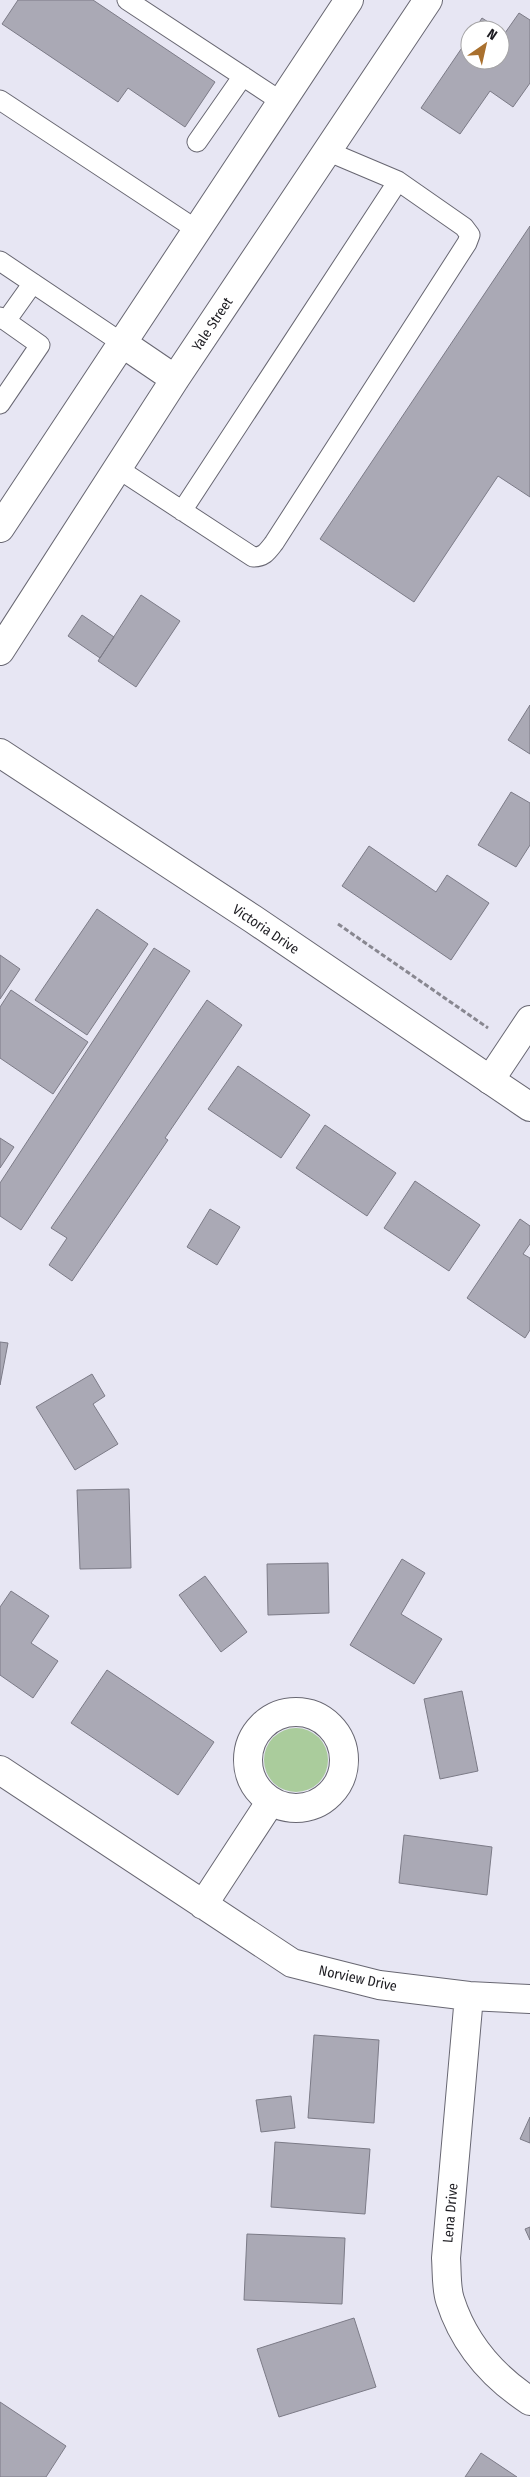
<svg xmlns="http://www.w3.org/2000/svg" width="530" height="2477" viewBox="0 0 530 2477" font-family="'Fira Sans Condensed',sans-serif">
	<style>
		.green { fill: #aacc9c }
		.building { fill: #aaa9b5; stroke: #7c7b87 }
		.lines { fill: none; stroke-linecap: round; stroke-linejoin: round }
		.service-casing { stroke: #686772; stroke-width: 21 }
		.minor-casing { stroke: #686772; stroke-width: 30 }
		.tertiary-casing { stroke: #686772; stroke-width: 30 }
		.secondary-casing { stroke: #686772; stroke-width: 30 }
		.path { stroke: #888790; stroke-width: 3; stroke-dasharray: 5 2.5; stroke-linecap: butt }
		.service { stroke: #fff; stroke-width: 19 }
		.minor { stroke: #fff; stroke-width: 28 }
		.tertiary { stroke: #fff; stroke-width: 28 }
		.secondary { stroke: #fff; stroke-width: 28 }
		.labels { text-anchor: middle; stroke-width: 5; stroke-linejoin: round; paint-order: stroke }
		.street-label { font-size: 14px; fill: #1d1c21; stroke: #fff }
	</style>
	<rect width="100%" height="100%" fill="#e7e6f3"/>
	<!-- green -->
	<path class="green" d="M264 1760a32 32 0 1 1 64 0a32 32 0 1 1-64 0Z"/>
	<!-- building -->
	<path class="building" d="M18,0H93L215,82L185,127L128,88L118,102L2,24Z
		M519,13L530,20V83L513,107L490,91L460,134L421,108L470,36V60H500V30H474L482,18L505,33Z
		M530,226V497L498,476L414,602L320,539Z
		M141,595L180,621L136,687L98,661Z
		M82,615L114,637L100,658L68,636Z
		M530,705V754L508,740Z
		M511,792L530,803V845L516,867L478,845Z
		M369,846L436,892L447,875L489,903L451,960L342,886Z
		M97,909L148,944L87,1035L35,1000Z
		M154,948L190,971L21,1230L0,1216V1183Z
		M0,955L20,969L0,999Z
		M11,990L88,1042L53,1094L0,1058V1007Z
		M207,1000L242,1025L165,1138L168,1140L72,1281L49,1265L67,1238L51,1228Z
		M238,1066L310,1115L281,1158L208,1109Z
		M325,1125L396,1173L367,1216L296,1168Z
		M0,1138L14,1147L0,1168Z
		M415,1181L480,1225L449,1271L384,1228Z
		M210,1209L240,1227L217,1265L187,1247Z
		M520,1219L530,1226V1244L523,1254L530,1258V1330L525,1338L467,1298Z
		M0,1342L8,1343L0,1385Z
		M92,1374L105,1396L93,1404L118,1444L75,1470L36,1407Z
		M129,1489L131,1568L80,1569L77,1490Z
		M402,1559L425,1573L401,1614L442,1639L414,1684L350,1645Z
		M328,1563L329,1613L268,1615L267,1564Z
		M205,1576L247,1632L221,1652L179,1595Z
		M11,1591L49,1616L31,1643L58,1661L33,1698L0,1675V1607Z
		M107,1670L214,1742L178,1795L71,1723Z
		M462,1691L478,1771L440,1779L424,1699Z
		M404,1835L492,1847L487,1895L399,1883Z
		M314,2035L379,2040L374,2123L308,2118Z
		M291,2096L295,2128L261,2132L256,2100Z
		M530,2117V2143L520,2139Z
		M275,2142L370,2149L365,2214L271,2207Z
		M530,2227V2240L525,2229Z
		M247,2234L345,2238L342,2304L244,2300Z
		M354,2318L376,2387L279,2417L257,2349Z
		M0,2402L66,2446L46,2477H0Z
		M481,2453L517,2477H465Z"/>
	<g class="lines">
		<defs>
			<path id="service" d="M127,0L282,102
				M0,100L197,230
				M197,142L243,76
				M0,261L122,343
				M0,317L6,321L33,283
				M0,404L40,345L6,321
				M117,468L253,557C264,557 267,552 274,543L467,243L470,235L464,227L398,181L327,151
				M182,511L398,181"/>
			<path id="minor" d="M490,1080L530,1020
				M248 1760a48 48 0 1 1 96 0a48 48 0 1 1-96 0Z
				M0,1770L292,1963L379,1985L469,1996L530,1999
				M203,1905L271,1801
				M469,1996L446,2258C447,2271 446,2288 450,2300C464,2344 492,2376 530,2401"/>
			<path id="tertiary" d="M0,753L253,919L530,1107"/>
			<path id="secondary" d="M122,343L175,379
				M0,528L349,0
				M0,651L175,379L428,0"/>
		</defs>
		<!-- service casing -->
		<use href="#service" class="service-casing"/>
		<!-- minor casing -->
		<use href="#minor" class="minor-casing"/>
		<!-- tertiary casing -->
		<use href="#tertiary" class="tertiary-casing"/>
		<!-- secondary casing -->
		<use href="#secondary" class="secondary-casing"/>
		<!-- path -->
		<path class="path" d="M338,924L488,1028"/>
		<!-- service -->
		<use href="#service" class="service"/>
		<!-- minor -->
		<use href="#minor" class="minor"/>
		<!-- tertiary -->
		<use href="#tertiary" class="tertiary"/>
		<!-- secondary -->
		<use href="#secondary" class="secondary"/>
	</g>
	<g class="labels">
		<!-- street labels -->
		<g class="street-label">
			<text transform="translate(212 324) rotate(-56)" y="5">Yale Street</text>
			<text transform="translate(266 929) rotate(34)" y="5">Victoria Drive</text>
			<text transform="translate(358 1978) rotate(12)" y="5">Norview Drive</text>
			<text transform="translate(450 2213) rotate(-85)" y="5">Lena Drive</text>
		</g>
	</g>
	<!-- north arrow -->
	<g transform="translate(485 45) rotate(34)"><circle r="24" fill="#ffffff" stroke="#a5a4a6"/>
	<path d="M0-4L9 19L0 12L-9 19Z" fill="#a9702e"/>
	<text y="-8" font-size="14" font-weight="bold" text-anchor="middle" fill="#1d1c21">N</text>
	</g>
</svg>
